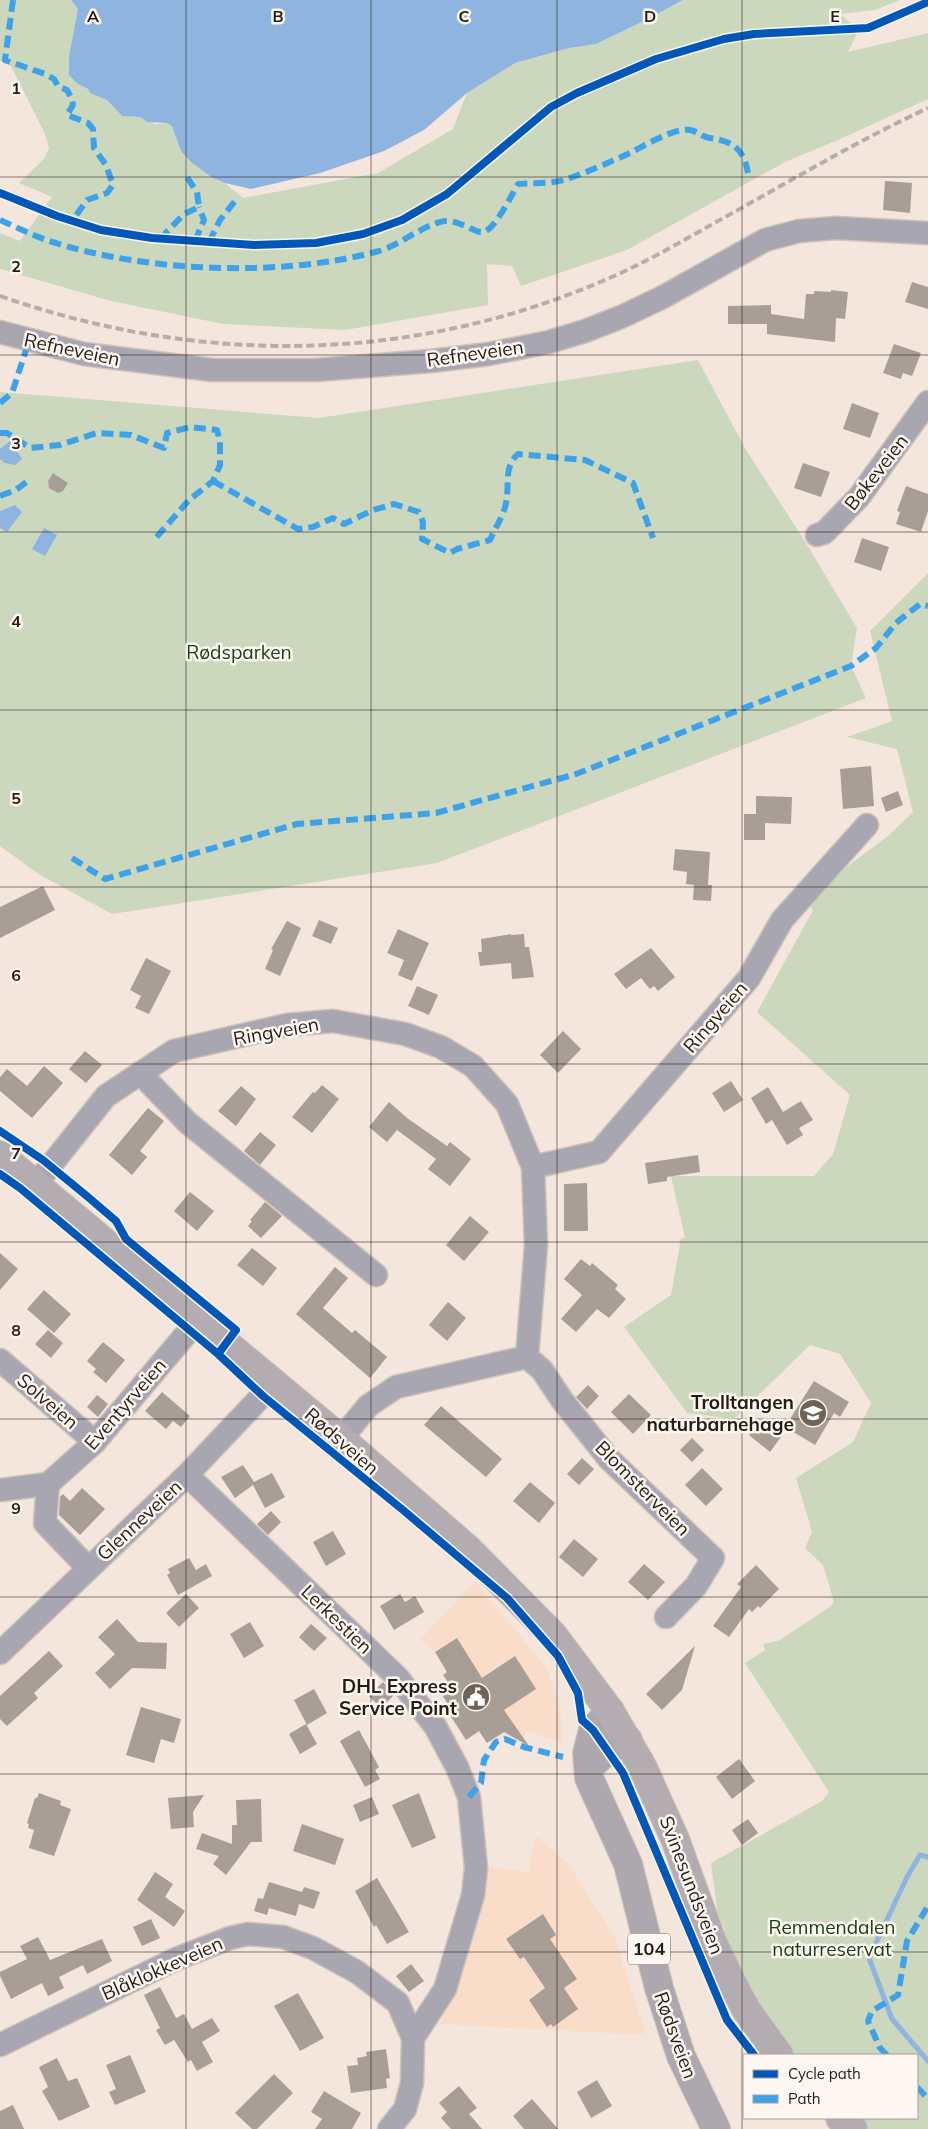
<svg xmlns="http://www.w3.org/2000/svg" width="928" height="2129" viewBox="0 0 928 2129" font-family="Mulish,sans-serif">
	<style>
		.built { fill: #f9ddc9 }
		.green { fill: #cbd8bd }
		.water { fill: #8eb4df }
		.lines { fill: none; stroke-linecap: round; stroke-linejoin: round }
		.stream { stroke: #8eb4df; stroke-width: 5 }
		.building { fill: #a99e95 }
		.minor-casing { stroke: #cdc2b9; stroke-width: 25 }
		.major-casing { stroke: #cdc2b9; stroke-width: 30 }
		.highway-casing { stroke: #cdc2b9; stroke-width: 30 }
		.minor { stroke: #a8a6b0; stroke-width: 22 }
		.major { stroke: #ada8ad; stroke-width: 28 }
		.highway { stroke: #b3acb0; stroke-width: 28 }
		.rail { stroke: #b5aeac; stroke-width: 4; stroke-dasharray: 8 4; stroke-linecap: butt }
		.quiet { stroke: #3ea2ea; stroke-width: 6; stroke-dasharray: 12 6; stroke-linecap: butt }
		.cycleway-casing { stroke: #fdf6f1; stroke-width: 11 }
		.cycleway { stroke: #0057b8; stroke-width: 8 }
		.grid { fill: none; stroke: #271c13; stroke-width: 1; stroke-opacity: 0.55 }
		.labels { text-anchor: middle; stroke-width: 5; stroke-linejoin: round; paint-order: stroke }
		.shield { fill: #fdf6f1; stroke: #675d56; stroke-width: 1 }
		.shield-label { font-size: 18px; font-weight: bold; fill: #271c13 }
		.street-label { font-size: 19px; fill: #271c13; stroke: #fdf6f1 }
		.park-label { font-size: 19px; fill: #184112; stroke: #fdf6f1 }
		.poi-label { font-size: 19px; font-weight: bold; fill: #271c13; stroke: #fdf6f1; text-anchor: end }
		.grid-label { font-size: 16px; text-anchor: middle; font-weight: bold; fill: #271c13; stroke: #fdf6f1; stroke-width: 5; stroke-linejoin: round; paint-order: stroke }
	</style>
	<rect width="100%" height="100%" fill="#f4e6dc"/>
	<!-- built -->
	<path class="built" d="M475,1581L546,1667L560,1708L563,1743L527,1731L521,1742L503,1733L487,1743L479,1732L466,1740L451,1715L453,1713L442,1695L452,1689L444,1675L447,1672L435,1652L420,1640Z
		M535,1836L568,1863L615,1938L646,2035L440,2024L450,1999L480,1866L528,1872Z"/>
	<!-- green -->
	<path class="green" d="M0,0H71L78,9L69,56L78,84L88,89L90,93L107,100L122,116L134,115L155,124L167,123L172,126L181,150L191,162L211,177L225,183L243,198L378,173L453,129L467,93L515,63L569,48L596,44L648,19L683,0H900L875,10L840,14L859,30L848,52L928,33V99L838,140L785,162L627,250L521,286L512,266L487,264L488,305L345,330L223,324L111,301L0,269V233L20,241L52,197L19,183L44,159L49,148L44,132L11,66L0,61Z
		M698,360L746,450L806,543L857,628L851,666L866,698L437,863L112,914L40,875L0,846V392L319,418Z
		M928,573V2129H868L859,2118H917V2055H795L754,1999L723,1933L725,1929L718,1916L711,1863L822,1801L829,1792L745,1663L765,1650L763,1644L778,1641L830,1607L834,1602L823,1565L805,1548L812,1532L796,1478L853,1442L871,1403L840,1354L810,1345L734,1419L687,1413L624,1327L671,1295L681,1238H685L671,1176H814L833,1154L850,1095L757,1012L813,910L803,899L887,837L913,812L897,749L847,737L892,721L870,631Z"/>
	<!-- water -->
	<path class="water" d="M71,0H683L648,19L596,44L569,48L515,63L467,93L424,130L384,151L320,173L251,189L225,183L211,177L191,162L181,151L172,126L167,123L147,122C140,114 131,117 122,116L107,100L90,93L88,89L78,84L69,75V56L78,9Z
		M10,441L22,459L15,465L5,463L0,459V449Z
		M15,505L22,512L7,532L0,528V511Z
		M44,528L57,535L45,556L32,549Z"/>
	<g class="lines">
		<!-- stream -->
		<path class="stream" d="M928,1857L920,1855L907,1877L869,1958L892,2019L928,2061"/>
	</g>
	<!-- building -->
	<path class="building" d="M885,181L912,183L910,213L883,210Z
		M912,282L928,287V309L905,302Z
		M831,290L848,292L845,319L836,318L835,342L767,334V324H728V306L771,305V314L804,319L806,294H814V291L831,292Z
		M894,344L921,353L912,376L903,373L901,379L883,373Z
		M852,403L879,413L870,438L843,429Z
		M803,463L830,472L821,497L794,488Z
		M53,473L68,483L63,491L58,493L49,488L48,481Z
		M906,486L928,494V511L921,532L896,524L900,512L897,511Z
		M862,538L889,547L881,571L854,562Z
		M871,766L874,806L843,809L840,769Z
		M898,791L903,805L886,812L881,798Z
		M756,796L792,797L791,824L765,823V840H744V814H756Z
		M675,849L710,852L708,885H712L711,901L693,900L694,885L686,884L687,872L673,870Z
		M43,886L55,910L0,938V907Z
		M319,920L338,928L331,944L312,936Z
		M287,921L301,928L280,976L265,969L273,950L271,949Z
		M398,929L429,943L412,981L398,975L404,960L387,953Z
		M511,934V935L524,934L525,947H529L534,977L512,979L511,963L480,966L478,952H482L481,939Z
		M651,948L675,977L658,991L654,986L650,989L641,978L626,989L614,974Z
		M146,958L171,971L149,1014L135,1008L141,996L130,990Z
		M417,986L438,995L429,1015L408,1006Z
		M563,1031L581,1049L558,1073L540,1055Z
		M85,1051L102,1065L86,1083L69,1069Z
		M44,1066L63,1083L32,1118L0,1091V1077L7,1069L27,1086Z
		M731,1081L743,1100L724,1112L712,1093Z
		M322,1085L339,1099L312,1133L292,1117L313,1092L315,1093Z
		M241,1086L256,1099L236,1126L218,1111Z
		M768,1087L783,1112L801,1101L813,1120L799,1128L803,1135L787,1145L772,1120L766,1124L751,1098Z
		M389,1102L407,1118L447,1146L450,1142L471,1159L450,1186L428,1169L436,1159L397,1130L387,1142L369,1127Z
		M148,1108L164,1121L140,1151L147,1157L132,1175L109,1155Z
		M260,1132L276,1145L260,1165L244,1151Z
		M698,1155L700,1172L667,1177V1181L648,1184L645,1163Z
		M587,1183L588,1231H564V1184Z
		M190,1192L214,1211L197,1231L174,1211Z
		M265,1202L282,1216L261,1238L248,1226L252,1221L250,1220Z
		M470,1216L489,1232L464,1261L446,1245Z
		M252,1248L277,1268L263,1286L237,1265Z
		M0,1253L18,1269L0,1290Z
		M581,1259L590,1266L592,1263L618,1285L615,1289L626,1299L609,1318L597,1309L576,1332L561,1319L582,1295L564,1279Z
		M335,1267L348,1278L323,1308L352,1333L355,1330L387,1357L370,1378L296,1314Z
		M44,1290L71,1314L54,1333L27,1309Z
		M448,1302L466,1318L447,1341L429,1325Z
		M48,1330L63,1343L51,1358L35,1344Z
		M103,1342L125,1360L106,1383L93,1372L96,1369L87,1361Z
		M814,1381L849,1402L840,1417L834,1413L815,1445L785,1427Z
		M588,1385L599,1396L587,1409L576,1397Z
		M162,1392L190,1416L181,1427L173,1421L166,1429L145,1411Z
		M629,1394L651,1415L633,1434L611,1412Z
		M97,1395L108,1404L98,1417L87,1407Z
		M441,1406L502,1459L486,1477L424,1425Z
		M760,1420L781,1437L770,1452L749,1435Z
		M692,1438L704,1450L692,1462L680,1450Z
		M582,1458L594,1469L579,1485L567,1474Z
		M243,1465L254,1482L272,1473L285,1497L265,1508L253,1485L235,1498L221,1477Z
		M702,1468L723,1489L706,1506L685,1485Z
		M530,1482L555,1503L539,1523L513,1501Z
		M82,1488L105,1509L80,1535L59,1515L60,1497L63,1494L70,1501Z
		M271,1511L281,1522L268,1535L257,1524Z
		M333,1531L346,1554L326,1566L313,1542Z
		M574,1539L598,1559L583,1577L559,1557Z
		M189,1558L196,1570L206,1564L212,1576L178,1595L167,1575L170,1573L168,1569Z
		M644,1564L665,1582L648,1600L628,1582Z
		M756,1565L779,1589L760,1608L758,1606L752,1612L749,1609L729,1637L713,1626L741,1587L737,1584Z
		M186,1594L199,1608L179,1627L166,1613Z
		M400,1594L405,1602L415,1596L424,1612L394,1630L380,1606Z
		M117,1619L138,1642L167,1643L166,1669L132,1668L110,1689L95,1673L115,1654L98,1637Z
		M250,1622L264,1646L244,1658L230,1634Z
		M311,1624L327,1638L314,1651L299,1637Z
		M457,1638L482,1678L515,1656L536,1689L504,1710L529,1746L504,1732L487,1743L479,1731L466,1740L450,1715L454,1713L442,1695L453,1689L443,1675L447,1672L435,1652Z
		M695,1646L682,1690L662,1710L646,1694Z
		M49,1651L63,1666L34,1693L38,1698L7,1726L0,1719V1696Z
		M383,1682L394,1695L381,1708L369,1696Z
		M314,1689L327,1713L307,1725L294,1700Z
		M141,1707L181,1719L174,1743L161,1739L154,1763L126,1755Z
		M306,1724L317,1744L300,1754L289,1734Z
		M359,1730L379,1767L375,1770L380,1779L365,1787L340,1741Z
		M739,1759L755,1781L732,1799L716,1777Z
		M39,1793L61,1801L60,1805L71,1809L54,1856L29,1848L34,1830L28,1828L29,1824L27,1823L35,1798H37Z
		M419,1793L436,1838L412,1848L392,1805Z
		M204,1795L193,1812L194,1827L171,1829L168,1798Z
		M372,1797L379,1814L360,1822L353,1805Z
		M261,1799L262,1842H251L226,1875L213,1864L219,1856L196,1849L202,1833L232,1844V1825H237L236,1800Z
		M748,1819L758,1833L742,1845L732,1830Z
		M302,1824L344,1839L335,1865L293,1851Z
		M155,1872L173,1884L165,1897L185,1911L174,1927L137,1900Z
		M377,1878L409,1932L387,1944L376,1925L374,1927L355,1891Z
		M269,1882L302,1892L304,1887L320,1892L314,1909L299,1904L296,1916L269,1908L267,1915L254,1911L258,1898L263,1899Z
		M543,1914L556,1935L550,1939L577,1979L564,1988L578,2009L553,2027L551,2024L547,2027L529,2000L545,1988L524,1957L520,1959L506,1939Z
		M151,1919L160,1938L142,1946L133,1927Z
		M38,1937L50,1960L102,1939L112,1961L87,1974L83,1965L59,1977L64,1988L48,1996L42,1983L11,1999L0,1976V1972L27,1959L20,1946Z
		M411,1964L424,1981L409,1992L396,1976Z
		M160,1987L176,2018L184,2014L192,2029L212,2018L220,2031L202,2042L213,2062L197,2071L191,2060L188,2062L174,2040L165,2045L156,2030L160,2028L144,1995Z
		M298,1993L324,2038L300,2051L274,2006Z
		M386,2049L390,2078L386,2079L387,2088L351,2093L347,2066L358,2065L357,2058L367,2056L366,2052Z
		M130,2055L146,2092L115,2105L109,2092L116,2089L106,2065Z
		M57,2058L68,2081L77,2078L90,2107L59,2121L42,2091L48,2087L39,2067Z
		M274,2074L293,2093L257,2129H252L235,2113Z
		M597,2080L612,2106L591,2118L577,2092Z
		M459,2086L477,2108L469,2114L482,2129H451L441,2118L447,2112L439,2103Z
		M324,2091L361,2113L352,2129H315L322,2119L311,2112Z
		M532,2099L558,2129H524L513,2116Z
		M13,2105L24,2129H0V2111Z"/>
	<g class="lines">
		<defs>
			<path id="minor" d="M0,332L84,354L212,370H316L431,361L489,354L549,342L585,331L621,317L663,297L765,240L799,231L836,228L928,233
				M817,535L824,533L859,497L928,402
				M140,1073L188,1123L376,1275
				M533,1167L599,1152L749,978L782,920L867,825
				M36,1184L106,1096L174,1051L287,1025L333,1021L405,1034L441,1047L473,1066L507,1104L533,1167L536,1245L527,1357L396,1387L368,1406L341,1439
				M527,1357L542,1370L562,1400L609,1459L713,1558L696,1586L666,1617
				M0,1360L95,1442
				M187,1475L398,1678L435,1726L457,1767L469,1797L476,1868L473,1895L445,1989L413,2038
				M48,1484L45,1523L88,1568
				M0,1490L48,1484L95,1442L198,1320
				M0,1653L187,1475L275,1382
				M0,2045L176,1959L230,1938L248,1934L283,1937L313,1948L357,1972L398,2003L413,2038L412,2083L405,2109L389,2129"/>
			<path id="major" d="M610,1711L593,1730L587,1753L589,1778L628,1864L659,1988L681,2056L716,2129
				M589,1767L608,1750L628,1740"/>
			<path id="highway" d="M0,1155L341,1439L468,1549L553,1635L610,1711L642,1766L675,1839L712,1941L734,1987L747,2011L779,2055
				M840,2118L853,2129"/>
		</defs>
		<!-- minor casing -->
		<use href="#minor" class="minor-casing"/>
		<!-- major casing -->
		<use href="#major" class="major-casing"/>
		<!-- highway casing -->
		<use href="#highway" class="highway-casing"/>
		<!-- minor -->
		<use href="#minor" class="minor"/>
		<!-- major -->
		<use href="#major" class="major"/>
		<!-- highway -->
		<use href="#highway" class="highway"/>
		<!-- rail -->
		<path class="rail" d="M0,296C207,368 422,364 623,272C659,255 693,235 727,216C794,179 859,140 928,108"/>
		<!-- quiet -->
		<path class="quiet" d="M13,0L5,60L45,74L54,79L58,86L67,90L72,99L73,105L67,115L88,123L93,129L94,148L106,165L113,185L107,193L87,200L72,221
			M0,220C16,227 32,235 49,241C145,272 281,278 379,251C400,245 418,228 440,222C449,219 457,223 466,226C470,228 478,233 483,232C495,230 512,194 518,184C533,183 552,184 567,179C588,172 610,162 630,153C644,146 675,127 690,130C697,131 702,137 710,138C734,141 744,150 748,173
			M160,239L184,214L199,207L197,192L187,177
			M195,241L204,220L199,207
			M209,242L220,220L235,201
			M0,403L12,393L26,350
			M0,433H7L30,448L60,445L97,433L131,435L164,448L167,433L190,427L217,430L220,441V465L213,481L189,500L154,540
			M213,481L298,529L313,527L333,518L344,524L373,510L394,504L419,512L423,522L422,539L450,553L457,549L490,540C495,528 504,515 506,503C510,485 503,467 518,454L585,460L633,483L653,538
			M0,496L16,490L30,479
			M72,858L105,879L297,824L436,813L576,774L851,666L876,648L896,623L920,604L928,606
			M469,1797L481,1783L484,1760L496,1742L505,1739L524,1747L563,1757
			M887,2055L880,2048L868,2021L872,2011L898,1995L907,1941L928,1906
			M917,2087L928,2099"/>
		<defs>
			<path id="cycleway" d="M0,193L57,216L101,230L152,238L254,245L316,243L363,234L402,220L447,194L551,107L577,93L656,59L724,39L754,34L868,28L928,2
				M0,1131L43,1160L88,1197L116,1221L126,1239L236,1330L218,1354L263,1396L403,1510L507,1598L558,1656L578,1693L582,1720L593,1730L623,1773L727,2020L754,2055
				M0,1174L20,1188L218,1354"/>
		</defs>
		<!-- cycleway casing -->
		<use href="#cycleway" class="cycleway-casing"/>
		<!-- cycleway -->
		<use href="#cycleway" class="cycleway"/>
	</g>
	<!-- grid -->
	<path class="grid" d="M186,0V2129M371,0V2129M557,0V2129M742,0V2129M0,177H928M0,355H928M0,532H928M0,710H928M0,887H928M0,1064H928M0,1242H928M0,1419H928M0,1597H928M0,1774H928M0,1952H928"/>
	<!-- icons -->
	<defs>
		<symbol id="school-disc" viewBox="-11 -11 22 22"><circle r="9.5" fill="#6f6359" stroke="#fdf6f1"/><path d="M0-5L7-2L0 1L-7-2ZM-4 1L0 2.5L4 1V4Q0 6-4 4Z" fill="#fff"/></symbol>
		<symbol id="civic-disc" viewBox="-11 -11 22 22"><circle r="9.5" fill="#6f6359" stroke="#fdf6f1"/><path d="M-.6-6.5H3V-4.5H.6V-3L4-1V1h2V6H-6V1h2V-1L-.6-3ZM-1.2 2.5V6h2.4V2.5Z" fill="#fff"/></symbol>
	</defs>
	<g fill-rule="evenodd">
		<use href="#school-disc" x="797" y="1397" width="32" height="32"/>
		<use href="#civic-disc" x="460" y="1681" width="32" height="32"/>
	</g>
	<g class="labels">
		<!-- shield labels -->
		<rect class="shield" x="628" y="1933.5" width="42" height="31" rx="4"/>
		<g class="shield-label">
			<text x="649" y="1955">104</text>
		</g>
		<!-- street labels -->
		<g class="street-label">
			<text transform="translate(72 349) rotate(12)" y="7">Refneveien</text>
			<text transform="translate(475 353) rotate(-8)" y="7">Refneveien</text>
			<text transform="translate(876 472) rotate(-52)" y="7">Bøkeveien</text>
			<text transform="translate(715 1017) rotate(-49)" y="7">Ringveien</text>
			<text transform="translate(276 1031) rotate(-10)" y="7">Ringveien</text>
			<text transform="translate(48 1401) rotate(41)" y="7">Solveien</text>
			<text transform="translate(125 1404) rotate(-49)" y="7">Eventyrveien</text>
			<text transform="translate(342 1441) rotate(41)" y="7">Rødsveien</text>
			<text transform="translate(643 1488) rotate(45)" y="7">Blomsterveien</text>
			<text transform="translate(139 1520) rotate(-43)" y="7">Glenneveien</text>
			<text transform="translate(337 1619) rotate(44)" y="7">Lerkestien</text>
			<text transform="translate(692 1885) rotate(69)" y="7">Svinesundsveien</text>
			<text transform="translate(162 1968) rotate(-24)" y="7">Blåklokkeveien</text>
			<text transform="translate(676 2035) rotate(70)" y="7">Rødsveien</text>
		</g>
		<!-- park labels -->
		<g class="park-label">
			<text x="239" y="659">Rødsparken</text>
			<text x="832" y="1934">Remmendalen<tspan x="832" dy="22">naturreservat</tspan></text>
		</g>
		<!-- poi labels -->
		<g class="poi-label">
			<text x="794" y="1409">Trolltangen<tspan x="794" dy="22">naturbarnehage</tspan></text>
			<text x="457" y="1693">DHL Express<tspan x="457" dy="22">Service Point</tspan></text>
		</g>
	</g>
	<g class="grid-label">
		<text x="93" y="22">A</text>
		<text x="278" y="22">B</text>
		<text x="464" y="22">C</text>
		<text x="650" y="22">D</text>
		<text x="835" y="22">E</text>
		<text x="16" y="94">1</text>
		<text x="16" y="272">2</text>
		<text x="16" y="449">3</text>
		<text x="16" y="627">4</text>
		<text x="16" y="804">5</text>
		<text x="16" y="981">6</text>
		<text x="16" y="1159">7</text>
		<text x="16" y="1336">8</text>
		<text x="16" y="1514">9</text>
	</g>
	<!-- legend -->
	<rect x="743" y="2054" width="175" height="65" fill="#fdf6f1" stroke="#a79f98"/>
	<rect x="753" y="2070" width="25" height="8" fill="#0057b8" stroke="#a79f98"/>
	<text x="788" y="2079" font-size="15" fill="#271c13">Cycle path</text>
	<rect x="753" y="2095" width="25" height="8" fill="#3ea2ea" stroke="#a79f98"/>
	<text x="788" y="2104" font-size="15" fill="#271c13">Path</text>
</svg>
